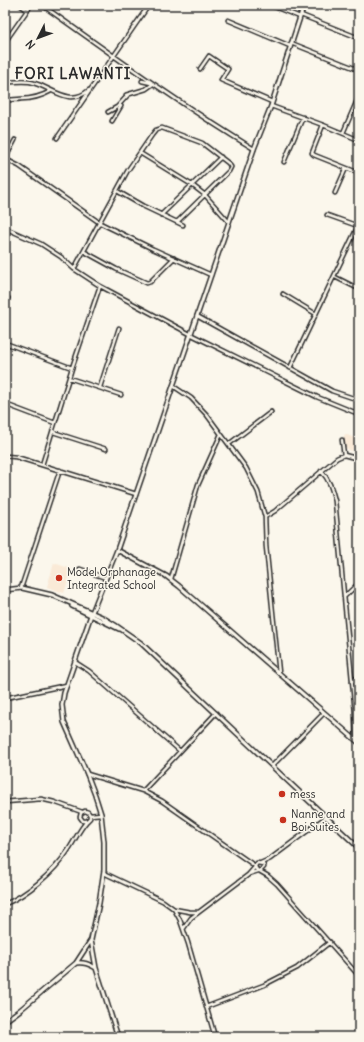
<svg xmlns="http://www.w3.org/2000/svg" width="364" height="1042" viewBox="0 0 364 1042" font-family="Delius,sans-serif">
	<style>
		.built { fill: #faead7 }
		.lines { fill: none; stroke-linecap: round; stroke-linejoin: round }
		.minor-casing { stroke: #2b2b2b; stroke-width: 5.5 }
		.tertiary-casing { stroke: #2b2b2b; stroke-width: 6 }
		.minor { stroke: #fbf7ec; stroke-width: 2.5 }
		.tertiary { stroke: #fbf7ec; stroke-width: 3 }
		.poi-dot { fill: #c8321e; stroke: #fbf7ec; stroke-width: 1.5 }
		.labels { text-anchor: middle; stroke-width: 3; stroke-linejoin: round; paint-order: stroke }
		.poi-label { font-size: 11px; fill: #2b2b2b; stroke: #fbf7ec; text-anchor: start }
		.district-label { font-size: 15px; font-weight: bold; letter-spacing: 1px; fill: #2b2b2b; stroke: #fbf7ec }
	</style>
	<rect width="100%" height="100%" fill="#fbf7ec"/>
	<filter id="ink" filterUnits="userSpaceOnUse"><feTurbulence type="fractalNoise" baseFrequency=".025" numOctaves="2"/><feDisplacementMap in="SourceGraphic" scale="8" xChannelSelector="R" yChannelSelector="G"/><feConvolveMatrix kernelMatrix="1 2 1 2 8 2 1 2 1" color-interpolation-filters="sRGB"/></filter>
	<g filter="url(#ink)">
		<!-- built -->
		<path class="built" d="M345,434L357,439L352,451L343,447L345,444L343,439Z
			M54,563L72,569L64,593L47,587Z"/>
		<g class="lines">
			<defs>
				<path id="minor" d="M20,5L27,10
					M42,5C111,54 181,105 254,149
					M270,5L300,17
					M348,5L359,9
					M301,15L359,38
					M228,20L290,46
					M5,42L31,5
					M291,43L359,70
					M200,69L209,56L228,69L221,80L272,102
					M5,81L8,82C16,82 27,80 34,83C52,88 70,107 89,90
					M142,81L151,83
					M126,95L146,89L153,84
					M5,101C10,99 16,100 21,99C32,99 42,96 51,91
					M271,106L323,125L359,140
					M108,112L117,107L128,95
					M112,121L121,106
					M323,125L312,153L314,155L359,173
					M343,133L359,96
					M57,138L149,5
					M140,153L192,185L205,195L229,222
					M5,159L19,166L100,223L153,249L211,275
					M5,159L15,140
					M284,162L303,117
					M117,191L143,206L183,225
					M335,193L346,168
					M161,215L221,157
					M327,215L358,226
					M5,228L41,244L61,257L74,269L100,286L190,334L317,397L359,414
					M85,252L116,269L147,283L150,282L174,258
					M74,269L128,170L152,135L156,130L162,128L202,143L228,163L231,167L229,171L177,222
					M335,277L359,289
					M283,294L316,314
					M5,307L8,298
					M197,316L332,391L359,400
					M5,343L72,368
					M290,368L359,224
					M69,378L121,395
					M173,386L191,398L207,415L246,468L258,492L265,517L266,546L279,673
					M100,387L119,328
					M10,406L55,423
					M53,432L106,449
					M342,440L344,455
					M229,444L271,412
					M5,456L16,457L42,465L136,494
					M42,465L72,368L100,286
					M321,471C330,480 332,490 335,501L355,711L356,740
					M265,517L275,511L337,458L344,455L359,459
					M80,569L106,578
					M171,579L198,485L221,434
					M21,588L60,470
					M344,597L359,583
					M75,662L89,671L180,751
					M352,682L359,676
					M5,698L67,685
					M272,766L324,713
					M87,774L143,791L162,801L255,866
					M143,791L216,713
					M5,802L41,799L54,802L82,812
					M90,815V818L87,821H83L80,817L81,813L85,811L88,812L90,815L101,814
					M261,863L270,859L326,817
					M260,871L264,867L263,864L257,863L255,866L256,869L268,876L277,884L359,976
					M104,873L163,901L174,909L180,920L188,943L215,1037
					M249,874L258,871
					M5,904C27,895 54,872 67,852C74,842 79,830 87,821
					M174,909L190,912H198
					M184,928L191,918L248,875L255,867
					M206,1007L264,985L297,968L330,942"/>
				<path id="tertiary" d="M117,550L166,576L179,586L359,743
					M5,590L22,588L52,595L102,617L115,625L141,643L359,848
					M72,606L119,629
					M91,940L96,968L118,1037
					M76,963C84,962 89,964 96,968
					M5,1021L20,1010L76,963L91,940L99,903L104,870V842L101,814L95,795L87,774L64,722L62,705L64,693L91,615L117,550L254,149L271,106L304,5"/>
			</defs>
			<!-- minor casing -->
			<use href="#minor" class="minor-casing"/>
			<!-- tertiary casing -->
			<use href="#tertiary" class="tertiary-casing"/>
			<!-- minor -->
			<use href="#minor" class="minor"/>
			<!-- tertiary -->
			<use href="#tertiary" class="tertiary"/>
		</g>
	</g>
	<!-- markers -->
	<g class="poi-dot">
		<circle cx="59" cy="578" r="4"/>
		<circle cx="282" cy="794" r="4"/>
		<circle cx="283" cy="820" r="4"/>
	</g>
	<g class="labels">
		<!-- poi labels -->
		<g class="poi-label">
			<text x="67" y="576">Model Orphanage<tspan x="67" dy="13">Integrated School</tspan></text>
			<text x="290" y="798">mess</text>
			<text x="291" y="818">Nanne and<tspan x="291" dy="13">Boi Suites</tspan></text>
		</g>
		<!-- district labels -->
		<g class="district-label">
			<text x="73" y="79">FORI LAWANTI</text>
		</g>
	</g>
	<!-- margin -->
	<rect width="364" height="1042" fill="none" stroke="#fbf7ec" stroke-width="20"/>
	<rect x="10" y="10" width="344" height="1022" fill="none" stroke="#2b2b2b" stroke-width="1.5" filter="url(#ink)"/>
	<!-- north arrow -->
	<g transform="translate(38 38) rotate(228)" stroke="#fbf7ec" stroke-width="3" paint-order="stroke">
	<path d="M0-3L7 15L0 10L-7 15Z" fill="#2b2b2b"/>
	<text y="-6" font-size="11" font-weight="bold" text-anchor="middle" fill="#2b2b2b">N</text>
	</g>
</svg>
